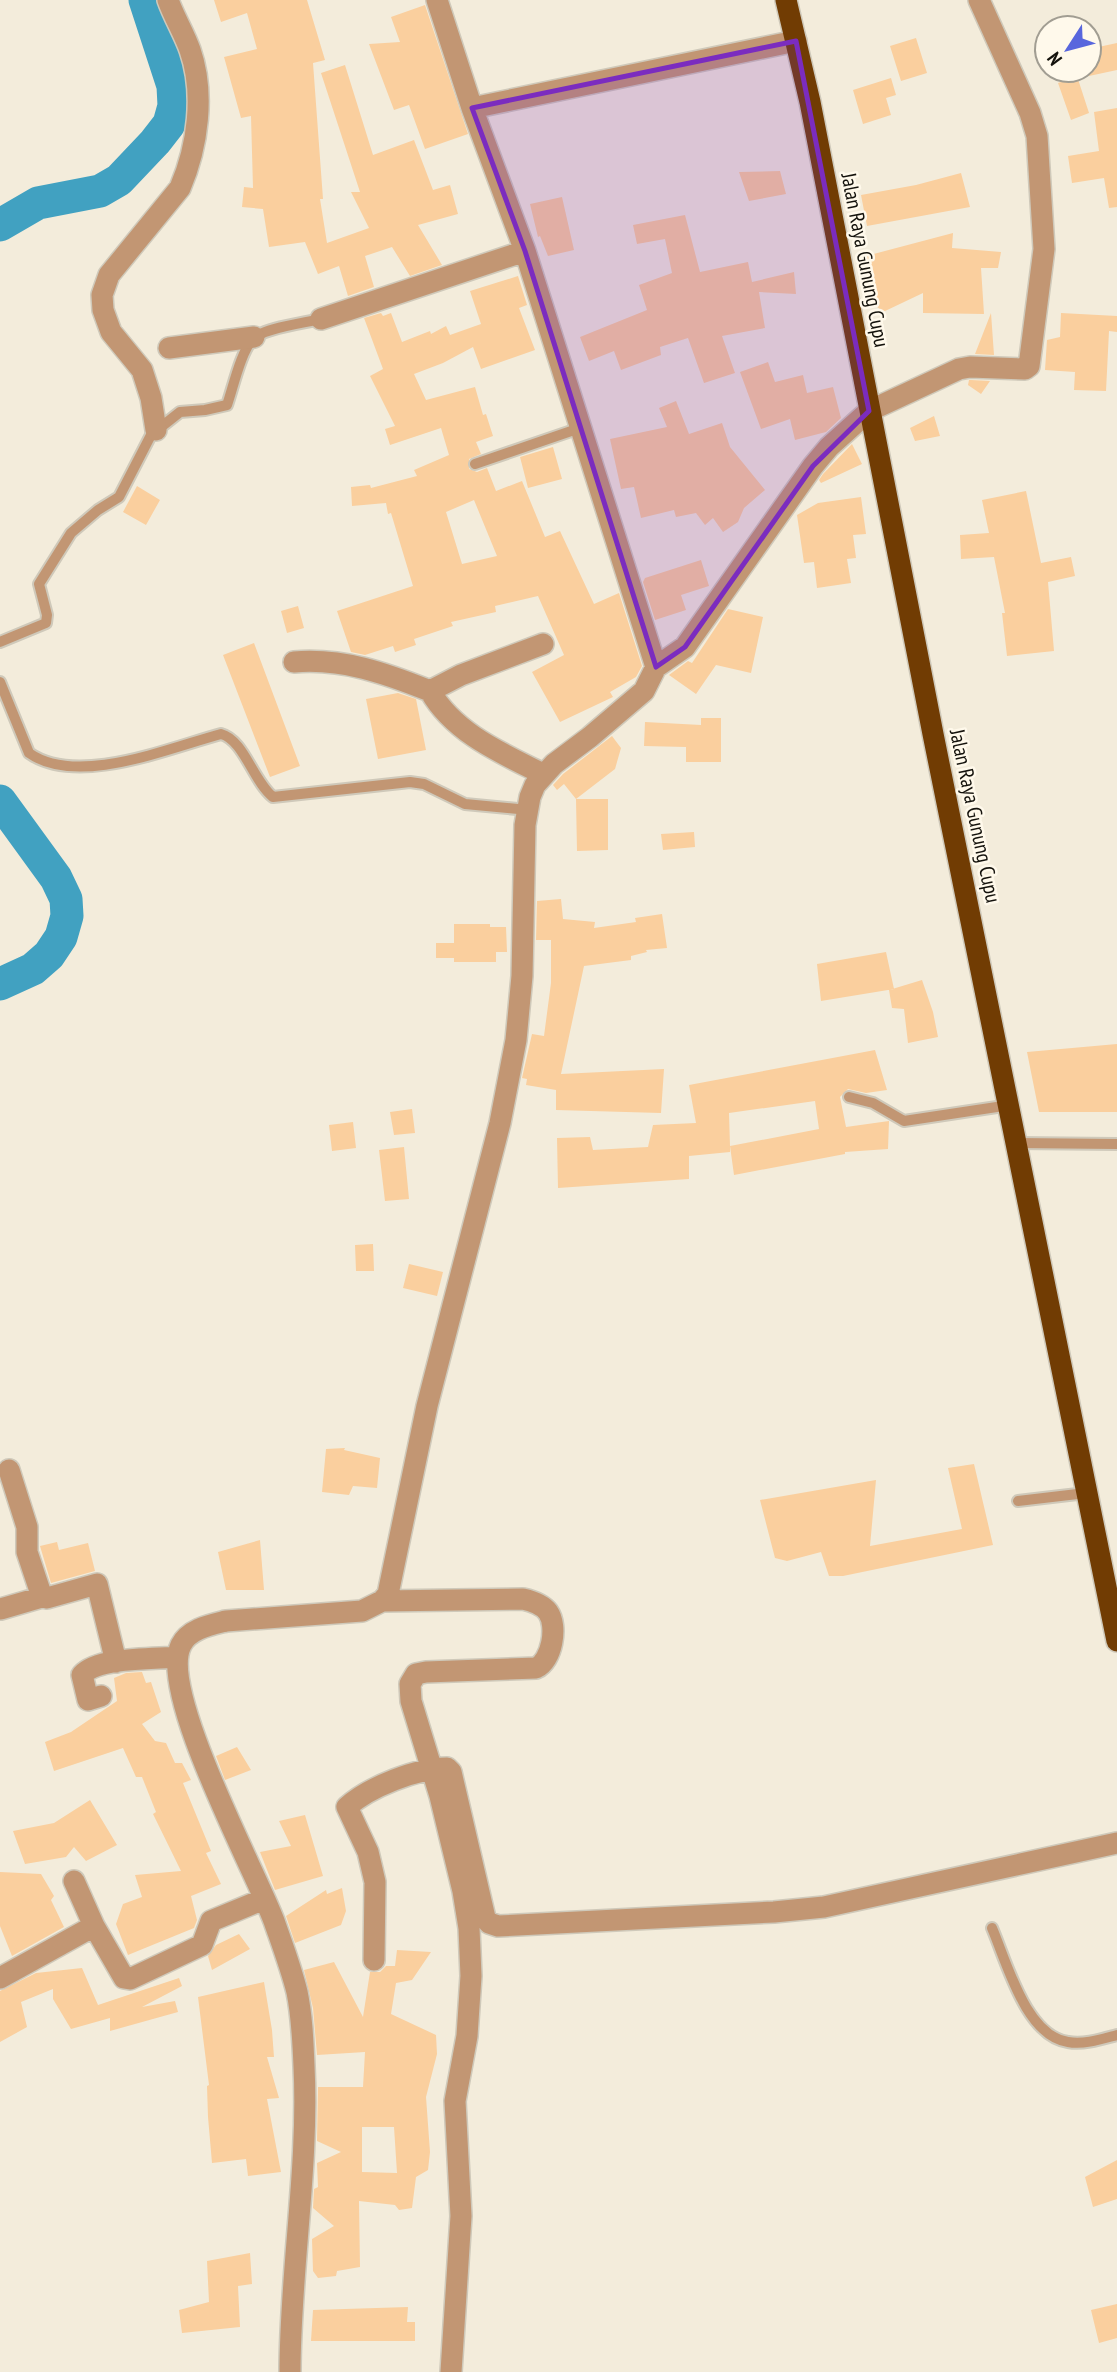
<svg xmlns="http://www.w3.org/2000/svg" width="1117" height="2372" viewBox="0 0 1117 2372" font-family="'PT Sans Narrow',sans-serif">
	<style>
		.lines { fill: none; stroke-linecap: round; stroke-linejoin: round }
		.river { stroke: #41a1c1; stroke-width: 33 }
		.building { fill: #facf9e; fill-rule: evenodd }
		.lane-casing { stroke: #cfc9ba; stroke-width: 14 }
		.street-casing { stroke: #cfc9ba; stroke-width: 24 }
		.highway-casing { stroke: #cfc9ba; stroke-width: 24 }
		.lane { stroke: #c29673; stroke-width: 10 }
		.street { stroke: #c29673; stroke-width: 21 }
		.highway { stroke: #713c03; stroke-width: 21 }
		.marked { fill: #7b2cbf; fill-opacity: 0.2; stroke: #7b2cbf; stroke-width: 5; stroke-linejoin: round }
		.labels { text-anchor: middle; stroke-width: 5; stroke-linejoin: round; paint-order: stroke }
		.street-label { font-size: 21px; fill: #14120c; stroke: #fff9eb }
	</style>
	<rect width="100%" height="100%" fill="#f3ecdb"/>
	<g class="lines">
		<!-- river -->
		<path class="river" d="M0,225L38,203L100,191L119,180L155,142L169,124L174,106L173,86L145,0
			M0,801L56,878L66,899L67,916L61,937L49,955L33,969L0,984"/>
	</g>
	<!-- building -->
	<path class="building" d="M214,0H307L325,60L313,63L323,199H320L327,243L369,228L351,192H360L321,73L345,65L373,155L414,140L433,190L450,185L458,214L418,225L442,265L410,276L392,247L365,256L374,287L348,296L339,266L318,274L305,242L269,247L263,209L242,207L244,187L253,188L251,116L241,118L224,57L257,49L247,13L221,22Z
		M425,5L468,134L425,149L409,105L394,110L369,44L400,42L391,17Z
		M916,38L927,73L901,81L890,46Z
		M1117,43V70L1089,76V49Z
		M1077,76L1089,113L1071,120L1058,83Z
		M891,78L896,95L886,98L891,115L863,124L853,90Z
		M1117,108V207L1109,208L1104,178L1072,183L1068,156L1099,151L1094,112Z
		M780,171L786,194L749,201L739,172Z
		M961,173L970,207L867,226L861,195L916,185Z
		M562,197L574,250L548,256L540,236L538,237L530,204Z
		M685,215L700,272L748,262L752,282L794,272L796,294L759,292L765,328L722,336L735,373L704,383L688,338L660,347L661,355L621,370L614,351L589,361L580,337L647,310L639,285L672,273L665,239L637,244L633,225Z
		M953,233L952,248L1001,252L998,268H981L984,314L923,313V293L883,312L875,305L864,284L871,279L866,256Z
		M518,276L527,305L519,308L535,350L481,369L473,347L443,363L414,374L426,400L475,387L483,415L486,414L493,436L476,442L481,454L469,459V469L477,472L487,468L496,491L522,481L545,537L560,531L594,604L619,593L642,666L636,677L610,692L613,697L560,722L532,672L564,655L538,596L495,606L496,612L451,622L453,626L414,639L416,645L395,652L393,646L365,655L351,652L337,611L413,586L391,513L388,514L386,503L352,506L351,487L370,485L371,488L417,476L414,470L449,455L441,428L390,445L385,429L395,426L370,376L383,369L364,318L381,313L383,316L391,313L402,342L430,331L431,334L446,326L450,335L481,324L470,291ZM474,500L497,556L462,564L446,512Z
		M991,313L994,355L975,354Z
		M1061,313L1117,316V332L1109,331L1106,391L1074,390L1075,372L1045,370L1047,340L1060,337Z
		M768,362L775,382L803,375L807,393L833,387L841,418L826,432L795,440L790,419L761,429L740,372Z
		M969,380H971L990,381L981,394L968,385Z
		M676,401L689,434L722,423L730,447L765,490L744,508L738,522L723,532L713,518L705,525L696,513L676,517L674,510L641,518L634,487L621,489L610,439L667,427L659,408Z
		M934,416L940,436L915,441L910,428Z
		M852,444L862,464L821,483L819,480L823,474Z
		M553,447L562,479L528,488L520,457Z
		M137,486L160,500L146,525L123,512Z
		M1026,491L1041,563L1071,557L1075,576L1048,582L1054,651L1007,656L1002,613H1005L994,557L961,559L960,535L989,533L982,500Z
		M861,497L866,534L853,535L856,558L847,559L851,583L817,588L814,562L804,563L797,515L818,503Z
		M701,560L709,586L681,595L686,610L655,620L643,582L645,578Z
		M298,606L304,628L287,633L281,611Z
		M728,609L763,617L751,673L716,665L696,694L669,675L688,661L692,663Z
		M254,643L300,766L270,777L223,655Z
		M398,693L416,699L426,750L378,759L366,699Z
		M701,718H721V762H686V747L644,746L645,722L701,725Z
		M612,736L621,748L615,769L576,799L564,784L557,790L553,785L563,774Z
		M576,799H608V850L577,851Z
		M694,832L695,847L663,850L661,834Z
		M561,899L563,919L595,922L594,928L636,922L635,918L662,914L667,948L646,950L647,952L631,956V960L584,966L561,1074L664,1069L661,1113L556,1110V1090L526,1085L527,1079L522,1078L532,1034L544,1036L551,983V940H536L537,901Z
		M454,924H490V927H506L507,952H496V962H454V958H436V943H454Z
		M886,952L894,989L821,1001L817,964Z
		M922,980L933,1012L938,1037L908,1043L904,1009L892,1008L889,990Z
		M1117,1044V1112H1039L1027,1052Z
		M875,1050L887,1090L866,1093L848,1089L840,1097L846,1127L889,1121L888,1149L845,1152V1154L734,1175L730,1146V1152L689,1156V1179L558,1188L557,1138L590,1137L593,1150L648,1147L653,1125L696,1123L689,1085ZM815,1101L819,1129L730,1146L729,1113Z
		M412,1109L415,1133L394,1135L390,1112Z
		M353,1122L356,1148L332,1151L329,1125Z
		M404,1147L409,1199L385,1201L379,1150Z
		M373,1244L374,1271H356L355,1245Z
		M409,1264L443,1272L437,1296L403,1288Z
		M345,1448L344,1450L380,1458L377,1488L353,1486L349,1495L322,1492L326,1449Z
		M974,1464L993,1545L843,1576H829L821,1552L787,1561L775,1558L760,1500L876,1480L870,1546L962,1529L948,1468Z
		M260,1540L264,1590H226L218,1552Z
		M57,1542L59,1550L88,1543L95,1571L51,1583L40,1546Z
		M142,1672L146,1683L151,1682L161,1712L142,1724L155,1741L166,1743L175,1763H182L191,1780L183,1783L211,1851L206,1853L221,1884L191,1896L197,1920L194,1928L128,1955L116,1924L123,1904L142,1897L135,1875L181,1871L153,1814L156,1812L142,1777H136L123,1748L54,1771L45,1742L71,1732L117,1701L114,1678L126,1673Z
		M237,1747L251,1770L225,1780L216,1756Z
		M90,1800L117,1845L86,1861L74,1847L66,1857L25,1864L13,1831L54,1823Z
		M305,1815L323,1876L275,1890L260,1852L291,1846L279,1821Z
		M0,1872L41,1874L54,1896L51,1900L64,1927L12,1956L0,1926Z
		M342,1888L346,1911L341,1925L295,1943L286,1916L326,1890L327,1894Z
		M239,1934L250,1949L212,1970L208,1956L216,1945Z
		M397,1950L431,1952L412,1980L396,1983L391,2014L436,2035L437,2054L426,2097L430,2152L428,2170L416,2177L412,2208L399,2210L395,2205L359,2201L360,2267L337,2271L336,2276L318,2278L313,2271L312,2239L334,2226L313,2208L314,2189L318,2187L317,2163L341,2152L317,2141L318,2087H363L365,2052L317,2055L313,2008L304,1970L334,1962L363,2017L370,1972H380L386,1966H395ZM362,2127H394L397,2173L362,2172Z
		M82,1968L98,2005L179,1978L182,1986L142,2007L175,2001L178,2012L110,2031V2018L71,2029L53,1999V1989L21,2002L27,2027L0,2042V1991L36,1973Z
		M264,1982L272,2030L274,2057H267L279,2098L267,2099L281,2172L248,2176L246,2159L212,2163L208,2117L207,2086L209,2085L198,1997Z
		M1117,2160V2199L1093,2207L1085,2177Z
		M250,2253L252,2284L238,2286L240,2327L182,2333L179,2310L209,2302L207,2261Z
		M1117,2304V2338L1099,2343L1091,2310Z
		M408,2307L407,2322H415V2341H311L313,2310Z"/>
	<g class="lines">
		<defs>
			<path id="lane" d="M475,464L580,428
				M0,642L46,623L47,615L39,584L71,533L98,510L119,497L151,435L180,412L205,410L227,405C233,388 241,351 253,339C263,328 305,323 321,319
				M0,682L29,753C77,787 169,748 221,734C244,740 253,781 273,797L410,782L424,784L465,804L528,810
				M849,1097L873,1103L904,1121L1010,1105
				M1015,1143L1117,1144
				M1018,1501L1086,1493
				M992,1928C1007,1963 1026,2036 1068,2042C1084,2045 1102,2039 1117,2035"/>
			<path id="street" d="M437,0L472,108L525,251L656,667
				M472,108L796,41
				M321,319L525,251
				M169,348L254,337
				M156,430L151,398L142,370L111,332L103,310L102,295L109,275L180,188C198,146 205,93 190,50C184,33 174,17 168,0
				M543,644L461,675L430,691C454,733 501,753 543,774
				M294,662C343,658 385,673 430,691
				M9,1470L27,1527V1552L42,1597L47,1598L97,1584L116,1662
				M382,1601L523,1599C532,1601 542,1604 548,1612C558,1626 552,1661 536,1668L426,1672L416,1674L410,1684L411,1701L440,1796L463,1891L469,1928L471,1976L467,2036L455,2101L461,2216L451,2372
				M1,1609L42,1597
				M101,1696L88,1700L82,1675C98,1657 153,1659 177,1657
				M74,1881L94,1926
				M374,1960L375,1882L368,1852L347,1807C369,1787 417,1768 447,1768L451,1772L485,1918L489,1923L498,1926L774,1912L824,1907L1117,1843
				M0,1978L94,1926L124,1978L130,1979L202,1945L211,1921L264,1899
				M290,2372C290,2270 309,2168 304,2066C303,2041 302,2016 297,1992C291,1968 282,1944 274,1921C255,1870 158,1691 181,1645C189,1629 210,1625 226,1621L362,1611L382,1601L388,1594L427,1406L500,1123L516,1040L522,976L525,825L530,797L535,785L554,764L590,737L644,691L656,667L685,647L813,466L829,447L869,411L959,369L970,367L1025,369L1029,366L1044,249L1037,136L1030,113L979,0"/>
			<path id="highway" d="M786,0L810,102L933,734L1117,1641"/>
		</defs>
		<!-- lane casing -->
		<use href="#lane" class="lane-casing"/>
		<!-- street casing -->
		<use href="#street" class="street-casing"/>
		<!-- highway casing -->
		<use href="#highway" class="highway-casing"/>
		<!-- lane -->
		<use href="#lane" class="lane"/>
		<!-- street -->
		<use href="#street" class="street"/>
		<!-- highway -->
		<use href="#highway" class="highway"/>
	</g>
	<!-- marked area -->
	<path class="marked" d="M796,41L869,411L813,466L685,647L656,667L525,251L472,108Z"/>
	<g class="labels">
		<!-- street labels -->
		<g class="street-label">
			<text transform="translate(865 260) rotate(79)" y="7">Jalan Raya Gunung Cupu</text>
			<text transform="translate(975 816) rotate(78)" y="7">Jalan Raya Gunung Cupu</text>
		</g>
	</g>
	<!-- north arrow -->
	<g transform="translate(1068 49) rotate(234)"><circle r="33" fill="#fff9eb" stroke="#a19d92" stroke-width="2"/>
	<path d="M0-5L12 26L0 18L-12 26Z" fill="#5866dd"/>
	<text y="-10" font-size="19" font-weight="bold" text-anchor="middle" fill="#14120c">N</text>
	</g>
</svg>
